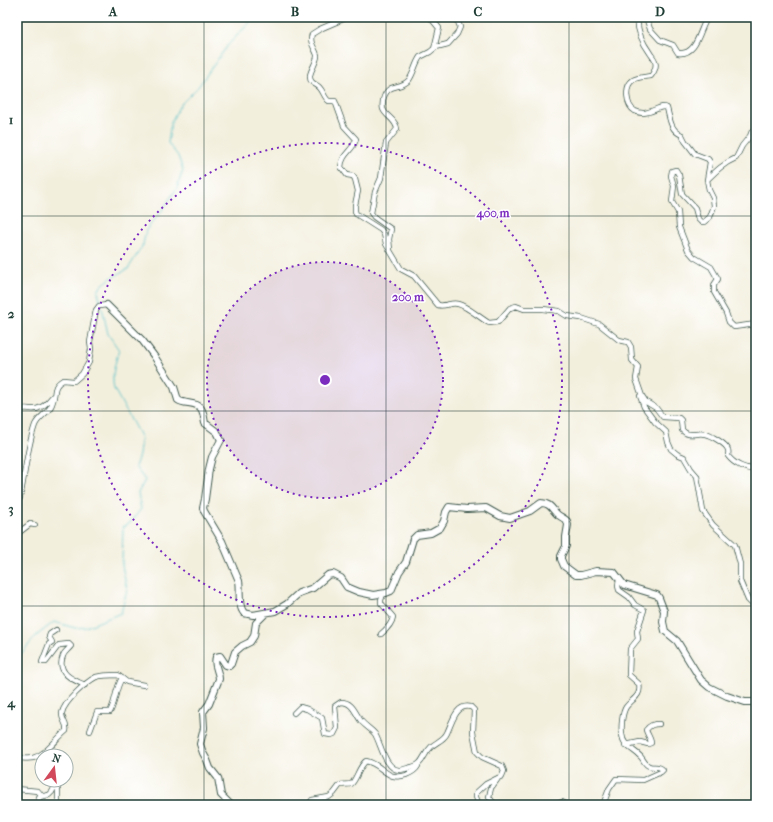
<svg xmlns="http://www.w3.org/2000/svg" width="773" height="822" viewBox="0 0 773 822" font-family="'IM FELL French Canon',serif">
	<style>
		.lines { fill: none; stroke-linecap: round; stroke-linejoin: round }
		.stream { stroke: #52c0c8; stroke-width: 1 }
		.minor-casing { stroke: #3f584d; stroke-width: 6 }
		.tertiary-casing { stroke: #3f584d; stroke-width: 8 }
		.minor { stroke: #fff; stroke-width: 4.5 }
		.tertiary { stroke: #fff; stroke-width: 6 }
		.grid { fill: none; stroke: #1f3d34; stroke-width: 1; stroke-opacity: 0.55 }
		.ring { fill: none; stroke: #7b2cbf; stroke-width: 2; stroke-dasharray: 2 4 }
		.centre { fill: #7b2cbf; stroke: #fff; stroke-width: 2 }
		.ring-label { font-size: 12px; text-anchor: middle; font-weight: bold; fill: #7b2cbf; stroke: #fff; stroke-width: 3; stroke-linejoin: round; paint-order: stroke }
		.neatline { fill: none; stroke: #1f3d34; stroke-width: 1.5 }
		.grid-label { font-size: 13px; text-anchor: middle; font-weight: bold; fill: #1f3d34 }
	</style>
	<rect width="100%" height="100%" fill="#fff"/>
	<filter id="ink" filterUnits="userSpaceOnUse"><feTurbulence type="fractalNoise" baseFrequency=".025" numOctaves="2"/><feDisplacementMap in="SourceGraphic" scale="8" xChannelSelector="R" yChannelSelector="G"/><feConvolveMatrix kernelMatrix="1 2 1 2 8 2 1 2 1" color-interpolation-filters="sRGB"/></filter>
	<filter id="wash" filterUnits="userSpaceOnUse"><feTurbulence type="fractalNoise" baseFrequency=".012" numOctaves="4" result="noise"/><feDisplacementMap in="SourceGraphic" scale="16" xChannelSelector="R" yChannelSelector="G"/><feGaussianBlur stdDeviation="0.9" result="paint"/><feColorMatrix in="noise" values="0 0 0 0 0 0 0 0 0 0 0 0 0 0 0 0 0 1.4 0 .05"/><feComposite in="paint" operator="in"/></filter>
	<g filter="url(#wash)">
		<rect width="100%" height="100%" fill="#f3efdd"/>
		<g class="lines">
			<!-- stream -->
			<path class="stream" d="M101,304L98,292L101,286L111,278L128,269L143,245L146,230L161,212L177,188L183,170L178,156L168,143L171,122L180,105L198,87L228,45L255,17
				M17,657L21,654L36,636L54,622L75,628L86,627L121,613L127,590L122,565L123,527L130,523L141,509L138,493L145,480L135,467L139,455L141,438L114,389C111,375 115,364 119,350L108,334L102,307"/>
		</g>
	</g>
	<g filter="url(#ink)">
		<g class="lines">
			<defs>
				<path id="minor" d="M348,17L320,29L312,34C309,43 315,48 317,55C318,63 305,75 312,82C315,85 318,85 320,88C323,91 325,99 329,101C331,101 333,101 335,101L344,126L356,139C354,150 342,153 341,167L347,175L353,176L355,179L358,191L355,205V211L356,214L381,230L384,234L386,244L401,269L414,276L438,305C445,307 451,302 458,304C467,306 480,318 489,323L498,322L510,308L516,306L524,309H543L559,311L567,316L581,318L599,324L619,340L628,342L631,347L632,360L638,367L636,379L642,396L646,402L656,408L663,417L679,418L681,420L682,430C689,438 696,432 705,434C710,435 727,444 728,450C729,452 728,454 728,456C734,464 746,470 756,469
					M430,17L439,28L434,49
					M638,17C636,29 643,43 650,53C651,55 654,58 655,61C657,66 654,72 651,76C645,77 638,77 633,80C624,86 626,106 635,111C649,118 660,103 667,108C670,119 670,130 682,135L685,141L695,154L708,159L710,162L707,180L709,190L713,198L714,206L710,217L704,222H701L698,219L695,208L682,194L679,175L676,170L672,171L671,176L674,186L672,202L678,212L679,227L688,250L694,257L711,267L718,279L714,285V292L726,313L729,322L734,327L756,324
					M646,17L650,29L660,40L673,45L678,53C698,56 699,28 708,17
					M707,180C716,171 724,163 736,158L742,146L750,136L752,131H756
					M390,250L389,239L391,229L374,217L371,213L375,192L381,178L386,143L397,129C396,119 386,117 383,109C382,106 383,103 383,100C388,81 399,91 409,80C414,73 415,64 420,57L430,52L436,47L448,44L457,34L460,27L456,17
					M640,396L644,407L655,422L666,432L668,442L671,449L677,454L684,457L691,469L697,476L703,511L713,525L735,545L740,564V581L748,600L752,604H756
					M17,417C22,401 31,414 41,407C46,405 49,400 53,396
					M17,501L20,498C25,474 27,448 35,425C39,416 49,413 52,404C57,393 51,387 63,380L74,381L82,374L89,362L91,349L90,342L96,310L99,306L107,305
					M17,534L30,524L35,525
					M56,630L50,634L49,637L52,642L49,644L42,662H46L59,645L69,644L71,646C68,650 64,652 63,656C56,673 73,680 85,685
					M381,634C387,629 392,624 393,617L381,603V600L383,594
					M294,713L300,707L307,709L322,718L325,734L331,735L334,734L337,728L335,706L341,702C353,702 355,713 361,721C365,726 371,729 375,734C381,744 385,769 399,770C402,770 405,769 408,768C426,764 420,758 431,747C436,742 444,740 447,733C452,723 456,703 471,707L474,710L473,732L477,752L482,757L502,766L504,771L502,776L486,784L476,793V797L479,805
					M90,731L97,712H110C116,701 115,689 122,678
					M625,745L640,742L648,744L651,743C651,739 647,734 646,730C650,725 653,724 659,724
					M17,758C22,758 28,759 33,758C47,754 56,739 66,731C68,723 61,720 62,713C64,702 86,682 96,677C103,675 111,675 118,675L127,682L144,685
					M56,784L58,788V805
					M17,789L38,791L42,796
					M38,805L39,797L49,795L52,792L58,780
					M309,805L312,800L329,797L334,793L340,785C343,784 348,785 351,784C356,781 359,766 366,761C383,764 386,782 406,775C411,773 416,770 418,766
					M495,805L489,797L491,788L497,780
					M521,805H525
					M554,805L562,802L568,805
					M603,805L609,789L616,779L643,780L661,772L663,770C659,765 654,768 649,766C644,764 644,760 641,757C634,749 623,747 622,734C621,727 622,713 626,707C632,699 642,696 639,684L629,675L630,649L638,639L637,631L644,610L635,605L629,597L619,590L618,586L619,579"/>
				<path id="tertiary" d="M107,305L142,340L154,356L174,387L178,400C185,405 198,401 202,410C204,414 204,419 205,423L217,432L221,440L212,457L209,469L205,499L203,508L204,511L222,541L239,581C241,590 237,605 244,613L253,615L275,611L287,604L299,593L313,588L328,575L333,574L341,578L347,587L359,592L373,595L386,593L391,591L399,572L406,562L413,539L417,535L431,533L440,528L444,521L446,512L449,507L467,509L486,508L500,516L510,518L530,511L541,503C551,503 552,510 558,515C561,517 564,518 567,521L568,525L566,537V546L561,556V559L564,566L576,575H581L596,571L614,572L624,585L657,595L659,598L664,611L663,622L665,631L677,641L701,680L709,687L727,696L745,702H756
					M231,805L221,795L218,778L210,768L207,760L203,753L200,744L204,728L203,712L209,704L219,679C219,671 213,665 216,657L220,656L226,665L229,666L231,664L235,652L242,646L250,642L254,636L256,623L265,614"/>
			</defs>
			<!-- minor casing -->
			<use href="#minor" class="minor-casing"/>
			<!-- tertiary casing -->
			<use href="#tertiary" class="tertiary-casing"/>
			<!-- minor -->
			<use href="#minor" class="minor"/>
			<!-- tertiary -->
			<use href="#tertiary" class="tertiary"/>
		</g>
	</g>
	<!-- grid -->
	<path class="grid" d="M204,17V805M386,17V805M569,17V805M17,216H756M17,411H756M17,606H756"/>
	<!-- distance rings -->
	<circle cx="325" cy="380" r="118" fill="#7b2cbf" fill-opacity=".12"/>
	<g class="ring">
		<circle cx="325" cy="380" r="118"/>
		<circle cx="325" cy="380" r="237"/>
	</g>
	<circle cx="325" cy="380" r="6" class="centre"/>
	<g class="ring-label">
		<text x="493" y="217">400 m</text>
		<text x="408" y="301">200 m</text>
	</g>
	<!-- margin -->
	<rect width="773" height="822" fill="none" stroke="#fff" stroke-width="44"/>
	<!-- north arrow -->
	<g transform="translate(54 768) rotate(15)"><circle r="19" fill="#ffffff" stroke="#a5b1ae"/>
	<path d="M0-3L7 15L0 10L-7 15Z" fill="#d1495b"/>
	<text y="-6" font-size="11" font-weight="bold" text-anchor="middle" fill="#1f3d34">N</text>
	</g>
	<rect x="22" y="22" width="729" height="778" class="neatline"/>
	<g class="grid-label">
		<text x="113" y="16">A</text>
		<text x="295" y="16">B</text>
		<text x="478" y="16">C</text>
		<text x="660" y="16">D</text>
		<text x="11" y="124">1</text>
		<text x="11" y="318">2</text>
		<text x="11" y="513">3</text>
		<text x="11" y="707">4</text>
	</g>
</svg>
